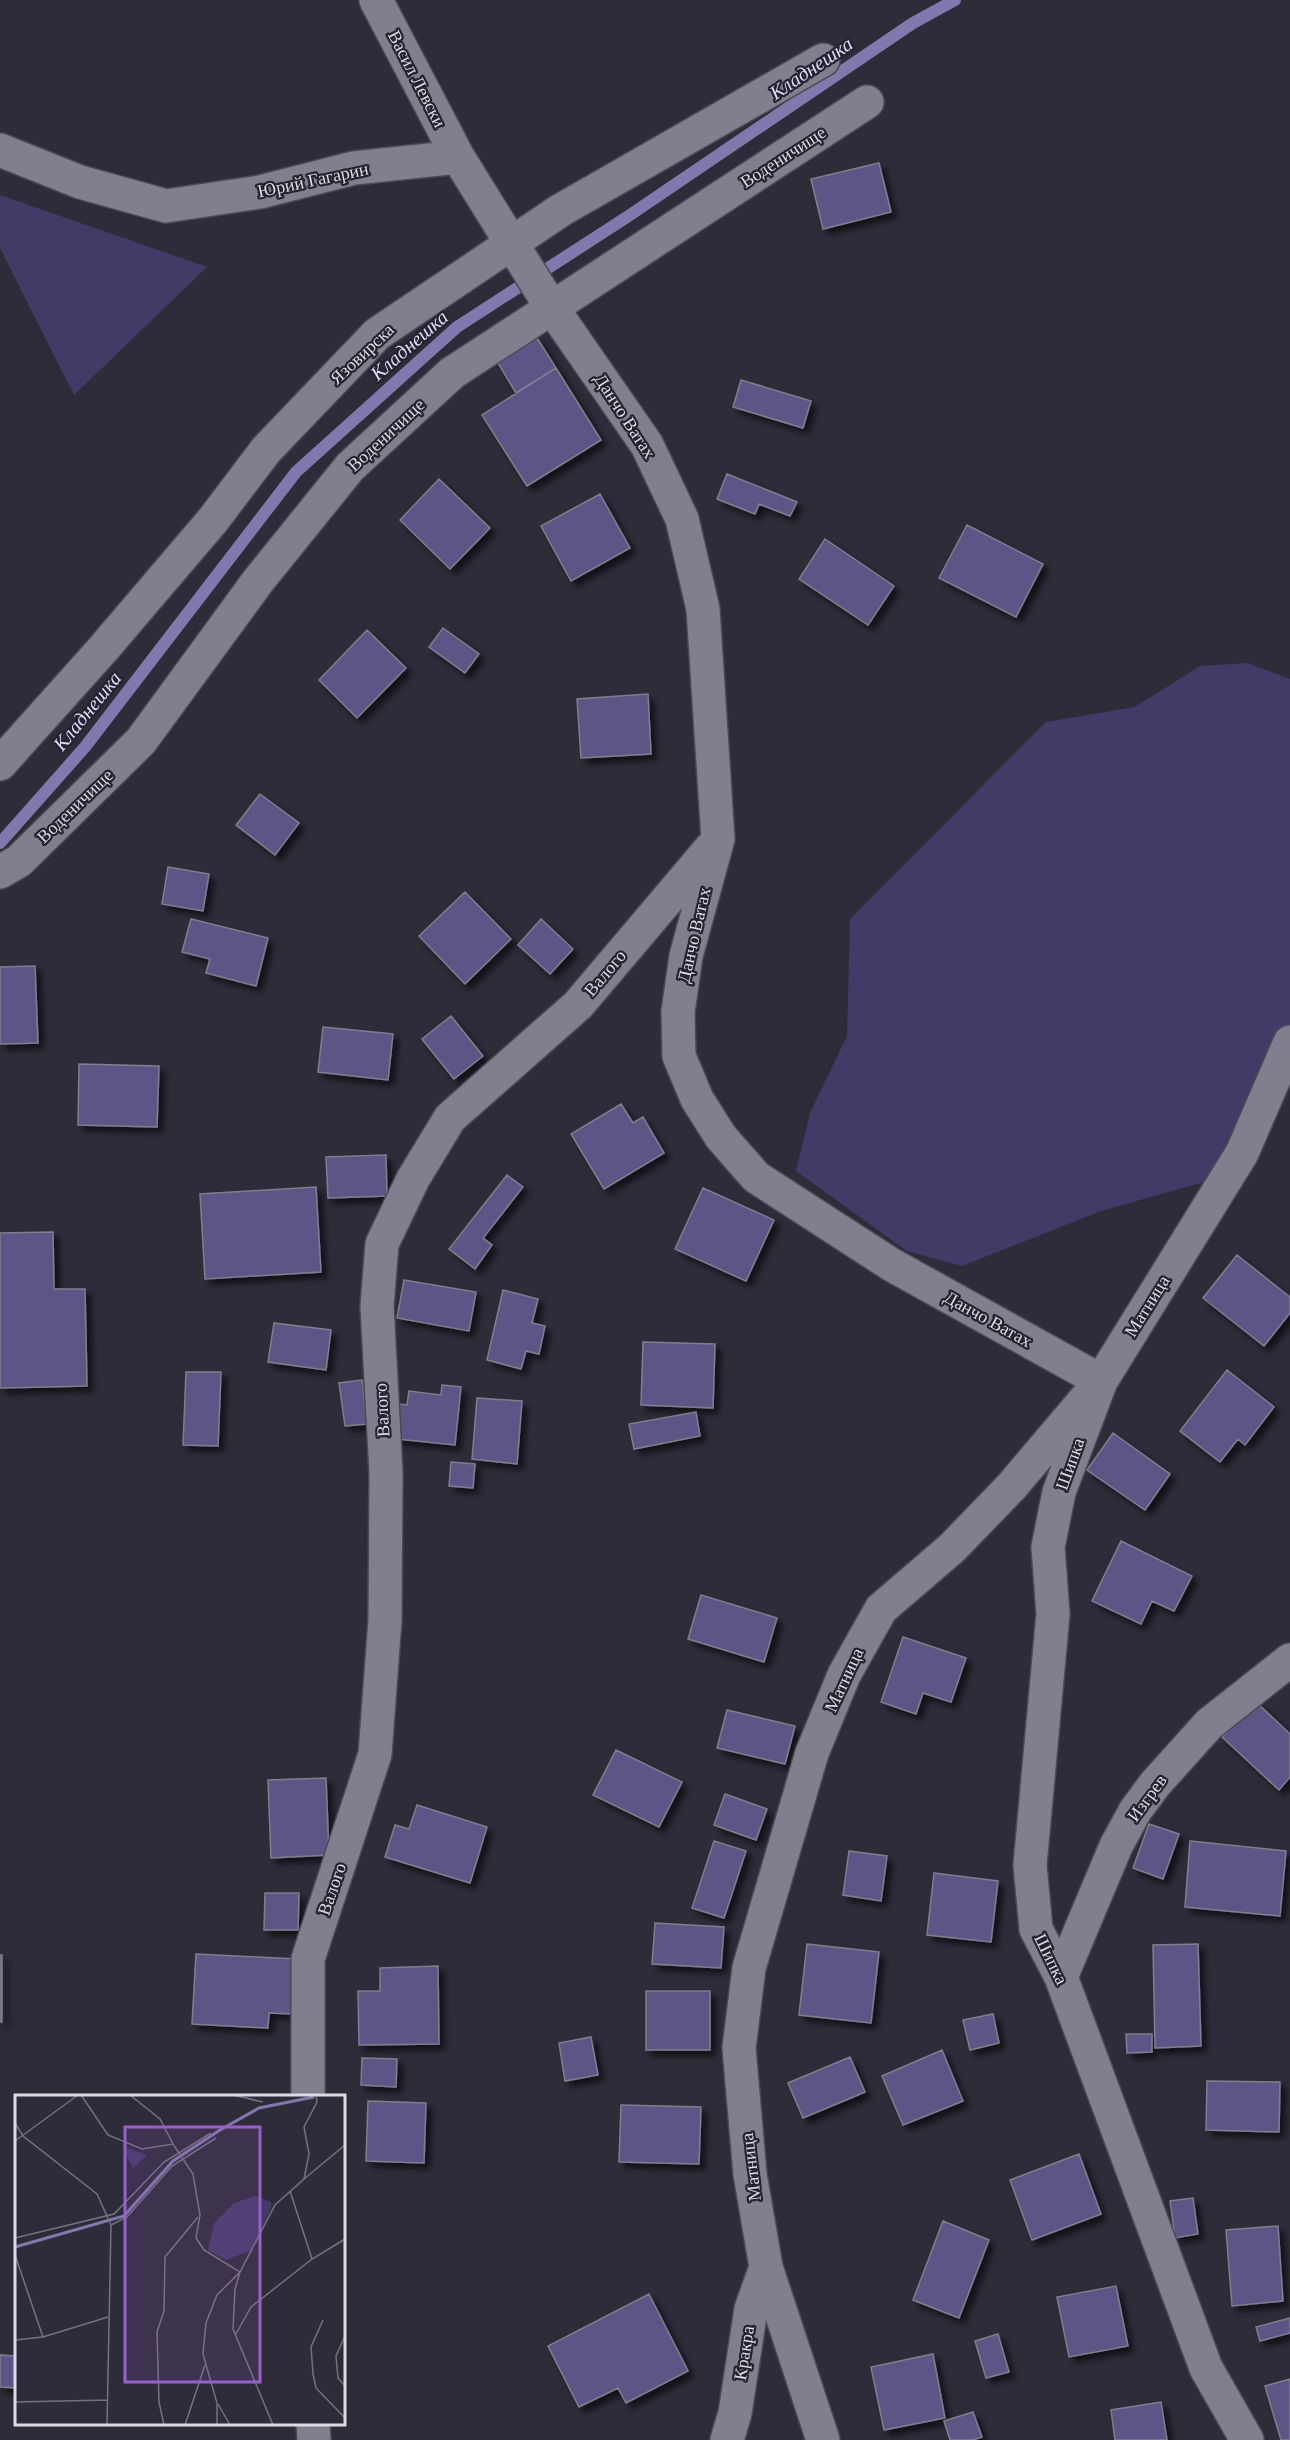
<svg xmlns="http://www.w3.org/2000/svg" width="1290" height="2440" viewBox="0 0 1290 2440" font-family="'Times New Roman',serif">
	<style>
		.green { fill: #433b67 }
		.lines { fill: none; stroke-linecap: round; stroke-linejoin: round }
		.stream { stroke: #8178ad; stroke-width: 12 }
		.building { fill: #5d5486; stroke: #807e8d; stroke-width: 1.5; filter: url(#shadow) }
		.minor-casing { stroke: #4a4953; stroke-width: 36 }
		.minor { stroke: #807f8d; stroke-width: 33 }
		.labels { text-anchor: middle; stroke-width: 4.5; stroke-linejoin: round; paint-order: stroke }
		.street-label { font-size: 18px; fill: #dddce4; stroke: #24232f }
		.water-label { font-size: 20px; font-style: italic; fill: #dfdbfb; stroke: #24232f }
		.inset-river { fill: none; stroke: #8178ad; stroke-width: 3 }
		.inset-road { fill: none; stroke: #74727d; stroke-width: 1.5 }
		.view { fill: #9861ca; fill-opacity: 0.15; stroke: #9861ca; stroke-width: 3 }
		.inset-edge { fill: none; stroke: #dddce4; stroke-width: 3 }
	</style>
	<defs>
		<filter id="shadow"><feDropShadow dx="5.5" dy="5.5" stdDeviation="3" flood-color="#0009"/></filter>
	</defs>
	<rect width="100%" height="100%" fill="#2e2c39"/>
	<!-- green -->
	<path class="green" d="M0,195L207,267L74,395L0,248Z
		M1248,663L1290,679V1034L1211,1180L1101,1211L962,1266L907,1251L796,1171L810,1113L847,1036L850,919L1046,722L1135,707L1200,666Z"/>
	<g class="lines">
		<!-- stream -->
		<path class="stream" d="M0,843L85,747L296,472L457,327L627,217L913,23L955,0"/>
	</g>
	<!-- building -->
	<path class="building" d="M879,163L891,212L823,229L811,179Z
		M537,338L556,368L516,393L498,363Z
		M556,368L601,440L527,486L482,415Z
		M741,380L811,401L803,428L733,407Z
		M727,474L797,502L790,516L759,504L755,514L717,499Z
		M439,479L490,528L450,569L400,520Z
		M600,494L630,548L571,581L541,526Z
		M967,525L1043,564L1016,617L939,578Z
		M825,539L894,586L868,625L799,579Z
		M443,628L479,654L465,673L429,647Z
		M367,630L406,668L357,718L319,680Z
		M648,694L651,754L581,758L577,699Z
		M260,794L299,823L275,855L236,825Z
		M168,867L209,874L203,911L162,904Z
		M465,892L511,939L465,984L419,936Z
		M191,919L268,938L256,986L206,973L210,959L182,952Z
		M541,919L573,949L550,974L518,945Z
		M35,966L38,1043L0,1044V967Z
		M451,1016L483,1056L454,1079L422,1039Z
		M323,1027L393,1034L388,1080L318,1072Z
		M79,1064L159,1066L157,1127L78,1125Z
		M621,1104L633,1123L643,1117L664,1153L604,1189L571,1134Z
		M386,1155L387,1196L328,1198L326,1157Z
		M507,1175L523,1187L483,1238L492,1245L475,1269L449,1249Z
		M316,1187L321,1272L205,1279L200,1194Z
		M703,1188L774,1220L746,1281L675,1249Z
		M53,1232L54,1289H85L87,1386L0,1388V1233Z
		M1237,1255L1290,1297V1313L1264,1346L1203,1298Z
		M404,1280L476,1292L469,1331L397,1318Z
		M503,1290L538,1299L532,1323L545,1326L539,1354L526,1351L521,1369L487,1360Z
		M274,1323L331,1330L326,1370L268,1362Z
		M643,1342L715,1344L713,1408L641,1405Z
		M1227,1370L1274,1407L1245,1445L1238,1439L1220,1462L1180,1431Z
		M186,1372H221L218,1446L183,1445Z
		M362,1380L367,1424L345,1426L339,1383Z
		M442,1385L461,1387L455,1445L388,1438L391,1403L407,1405L409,1391L441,1395Z
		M477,1398L522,1401L517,1464L472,1459Z
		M696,1412L700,1436L634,1449L629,1424Z
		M1113,1433L1170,1474L1145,1510L1087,1470Z
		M451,1462L475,1464L473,1488L449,1486Z
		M1121,1541L1192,1576L1174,1611L1152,1601L1141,1624L1092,1601Z
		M701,1595L777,1618L764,1662L688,1639Z
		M903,1637L966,1658L951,1702L923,1693L916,1714L881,1702Z
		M1255,1701L1290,1734V1777L1279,1790L1222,1737Z
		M727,1710L795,1726L785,1764L717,1748Z
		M616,1750L682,1782L659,1827L593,1795Z
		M326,1778L329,1855L271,1858L268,1780Z
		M725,1794L767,1809L756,1840L714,1825Z
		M417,1805L487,1827L470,1883L385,1857L395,1825L409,1829Z
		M1149,1824L1179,1834L1163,1879L1133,1868Z
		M714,1841L746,1851L724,1918L692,1908Z
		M1190,1841L1286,1851L1280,1916L1185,1907Z
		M849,1851L887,1856L881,1901L843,1895Z
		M934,1873L998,1881L991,1942L927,1935Z
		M265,1893H299L298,1930H264Z
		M655,1923L724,1927L721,1968L652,1964Z
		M807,1944L879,1952L871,2023L799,2015Z
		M1198,1944L1201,2046L1155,2048L1153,1945Z
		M196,1954L297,1959L295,2014L269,2013L268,2028L192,2024Z
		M0,1955H2V2022H0Z
		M438,1966L439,2044L359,2045L358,1991H380V1968Z
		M646,1991H710V2050H646Z
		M993,2014L999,2043L970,2050L963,2020Z
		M1126,2034H1152V2052L1127,2053Z
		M591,2037L598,2075L565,2081L559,2043Z
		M942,2050L963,2101L903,2125L882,2076Z
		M850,2057L865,2092L803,2118L788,2083Z
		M362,2058L397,2059L396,2087L361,2085Z
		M1207,2081L1280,2082L1279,2132L1206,2130Z
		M368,2101L426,2103L424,2163L366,2161Z
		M621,2105L701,2107L699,2164L619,2162Z
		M1079,2154L1101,2214L1032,2240L1010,2180Z
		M1193,2198L1198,2234L1175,2238L1170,2201Z
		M943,2221L989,2240L959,2318L913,2300Z
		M1278,2226L1283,2301L1232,2306L1226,2230Z
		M1116,2286L1128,2346L1069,2357L1057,2297Z
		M649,2294L688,2371L626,2403L618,2388L579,2407L548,2346Z
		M1290,2318V2333L1260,2341L1256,2327Z
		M998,2334L1009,2372L986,2378L975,2341Z
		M933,2354L945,2418L884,2430L871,2367Z
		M0,2355L16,2356V2388L0,2387Z
		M1290,2379V2440H1281L1265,2386Z
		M1161,2402L1167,2440H1115L1111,2410Z
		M973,2412L982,2437L973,2440H950L944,2421Z"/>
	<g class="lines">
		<defs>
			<path id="minor" d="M376,0L458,157
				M0,150L80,182L166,206L260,192L354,168L458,157L548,302L647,445L682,519L703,609L718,839L686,956L678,1012L679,1056L697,1099L721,1137L756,1177L892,1265L1101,1381L1059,1492L1048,1547L1053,1614L1030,1865L1036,1929L1061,1977L1206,2368L1247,2440
				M0,764L103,649L213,520L266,450L377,334L561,210L823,60
				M0,872L19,861L141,741L258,581L350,467L452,373L867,102
				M1061,1977L1116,1846L1135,1811L1155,1784L1209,1724L1290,1660
				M308,2096V1959L375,1754L385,1620L386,1473L377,1306L382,1244L413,1179L450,1118L578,1005L711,848
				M313,2424L314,2440
				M727,2440L735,2413L751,2309L766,2267
				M823,2440L766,2267L750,2174L739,2048L749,1968L812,1753L844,1675L881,1609L952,1548L1011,1487L1101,1381L1242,1153L1290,1042"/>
		</defs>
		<!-- minor casing -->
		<use href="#minor" class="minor-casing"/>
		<!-- minor -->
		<use href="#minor" class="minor"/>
	</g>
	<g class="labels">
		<!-- street labels -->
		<g class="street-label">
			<text transform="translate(417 79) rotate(63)" y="6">Васил Левски</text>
			<text transform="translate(783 157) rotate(-33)" y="6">Воденичище</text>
			<text transform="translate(313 180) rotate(-12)" y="6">Юрий Гагарин</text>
			<text transform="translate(362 354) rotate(-43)" y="6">Язовирска</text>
			<text transform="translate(625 416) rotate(57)" y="6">Данчо Ватах</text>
			<text transform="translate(386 435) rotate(-43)" y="6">Воденичище</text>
			<text transform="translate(75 806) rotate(-44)" y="6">Воденичище</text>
			<text transform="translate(694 935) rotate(-77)" y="6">Данчо Ватах</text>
			<text transform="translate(605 973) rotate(-50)" y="6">Валого</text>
			<text transform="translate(1147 1306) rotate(-58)" y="6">Матница</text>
			<text transform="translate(988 1319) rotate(29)" y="6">Данчо Ватах</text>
			<text transform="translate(382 1410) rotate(-93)" y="6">Валого</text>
			<text transform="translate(1070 1464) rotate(-70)" y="6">Шипка</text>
			<text transform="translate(844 1680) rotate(-65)" y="6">Матница</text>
			<text transform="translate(1147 1798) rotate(-54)" y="6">Изгрев</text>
			<text transform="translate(332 1889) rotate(-71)" y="6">Валого</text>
			<text transform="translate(1051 1959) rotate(64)" y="6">Шипка</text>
			<text transform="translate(751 2167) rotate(-97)" y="6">Матница</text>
			<text transform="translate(744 2353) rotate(-81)" y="6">Кракра</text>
		</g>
		<!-- water labels -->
		<g class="water-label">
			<text transform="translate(811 68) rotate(-34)" y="7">Кладнешка</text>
			<text transform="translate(409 345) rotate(-41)" y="7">Кладнешка</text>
			<text transform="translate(87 711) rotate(-51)" y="7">Кладнешка</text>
		</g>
	</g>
	<!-- overview -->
	<g transform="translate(15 2095)">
		<rect width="330" height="330" fill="#2e2c39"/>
		<path d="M107,51L132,60L118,73ZM240,101L256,107V113L237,155L211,165L193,155L199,128L219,108Z" fill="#433b67"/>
		<path class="inset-river" d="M0,152L109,121L158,66L205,35L244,13L299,2"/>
		<path class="inset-road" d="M66,0L93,40L127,54L158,49L178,79L185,120L181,143L189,155L225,177L220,194L218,234L258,330M115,0L145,24L158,49M218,0L248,7M0,28L8,41L82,99L96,130L92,330M0,46L63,0M289,84L330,50M275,96L297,164M96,130L112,122L157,71L201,43M0,143L99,119L149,67L196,38M0,160L28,242M308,225L296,252L298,279L301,293L330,323M221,239L236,212L297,164L330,144M330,241L321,261L323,283L330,291M0,245L28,242L93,222M0,307L93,305M203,309L215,330M149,330L144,307L142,237L149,216L150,162L183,122M170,330L190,270M202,330V308L188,259L191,228L202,200L225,177L260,110L289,84L294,59L289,32L302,7L301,0"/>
		<path class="view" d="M110,32H245V287H110Z"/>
		<rect width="330" height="330" class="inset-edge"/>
	</g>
</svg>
